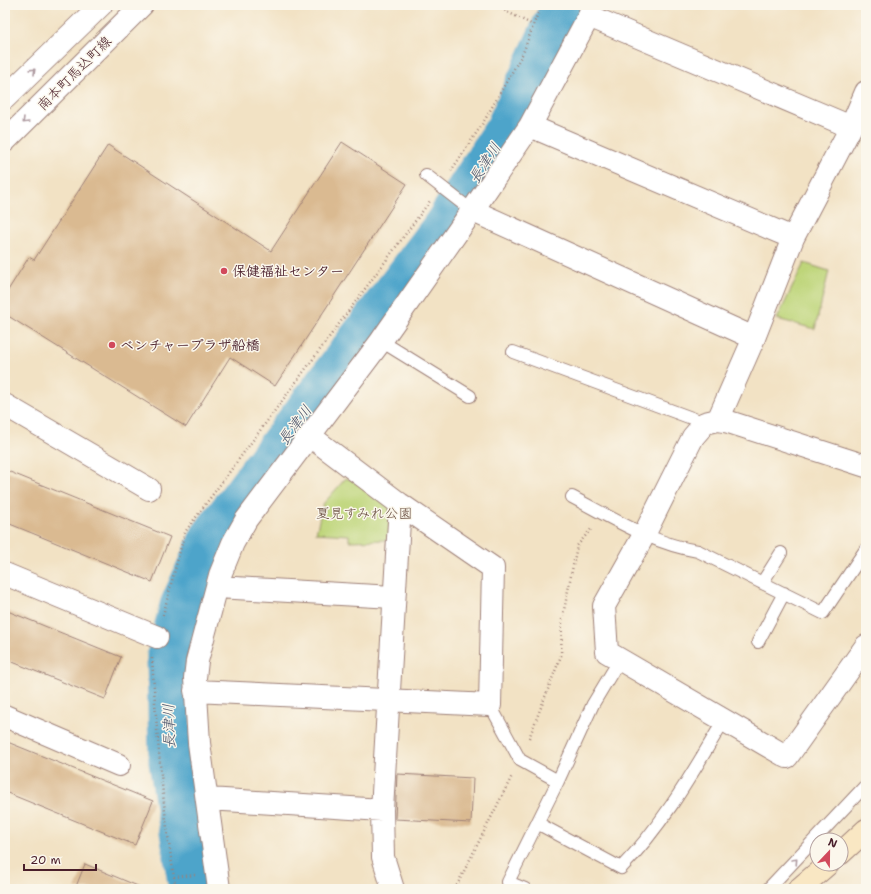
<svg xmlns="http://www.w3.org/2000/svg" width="871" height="894" viewBox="0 0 871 894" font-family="'Shantell Sans','Klee One',sans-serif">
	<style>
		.green { fill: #bed579; stroke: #847a52 }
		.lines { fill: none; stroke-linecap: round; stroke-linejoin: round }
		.river { stroke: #4da4ca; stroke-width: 43 }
		.building { fill: #daba91 }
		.service-casing { stroke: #9e8078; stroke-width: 14 }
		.minor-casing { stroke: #9e8078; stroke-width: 24 }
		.tertiary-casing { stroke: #9e8078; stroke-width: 24 }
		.secondary-casing { stroke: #9e8078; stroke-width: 24 }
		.path { stroke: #9e8078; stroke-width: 2.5; stroke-dasharray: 1 3; stroke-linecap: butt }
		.service { stroke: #fff; stroke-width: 12 }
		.minor { stroke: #fff; stroke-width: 22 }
		.tertiary { stroke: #fff; stroke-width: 22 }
		.secondary { stroke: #f9e7c3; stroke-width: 22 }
		.oneway { stroke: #ae9aa0 }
		.poi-dot { fill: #d1495b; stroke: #fbf7ec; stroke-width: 1.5 }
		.labels { text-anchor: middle; stroke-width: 3; stroke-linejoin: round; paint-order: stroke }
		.street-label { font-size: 14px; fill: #4a1f2b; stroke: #fbf7ec }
		.poi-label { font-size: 14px; font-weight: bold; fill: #4a1f2b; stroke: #fbf7ec; text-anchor: start }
		.park-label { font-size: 14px; fill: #674c3e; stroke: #fbf7ec }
		.water-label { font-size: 15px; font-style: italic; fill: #4b546b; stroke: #fbf7ec }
	</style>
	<rect width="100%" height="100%" fill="#fbf7ec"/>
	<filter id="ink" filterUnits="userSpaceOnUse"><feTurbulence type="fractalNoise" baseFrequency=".025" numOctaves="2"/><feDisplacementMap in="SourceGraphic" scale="8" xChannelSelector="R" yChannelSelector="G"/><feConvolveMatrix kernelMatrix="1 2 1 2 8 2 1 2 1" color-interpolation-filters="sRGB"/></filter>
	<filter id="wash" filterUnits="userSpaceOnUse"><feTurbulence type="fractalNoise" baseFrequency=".012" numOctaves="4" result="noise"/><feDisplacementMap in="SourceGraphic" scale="16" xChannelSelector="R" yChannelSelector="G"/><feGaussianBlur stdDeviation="0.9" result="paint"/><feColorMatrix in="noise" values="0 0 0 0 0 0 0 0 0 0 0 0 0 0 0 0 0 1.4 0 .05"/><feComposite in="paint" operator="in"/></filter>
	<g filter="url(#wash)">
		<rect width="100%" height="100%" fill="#f2e2c4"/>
		<!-- green -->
		<path class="green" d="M804,263L829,271L815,329L777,319Z
			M346,478L377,489L395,502L390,540L349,541V535L316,533L323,504Z"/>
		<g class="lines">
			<!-- river -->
			<path class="river" d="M190,889L170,762L168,656L181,606L211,538L443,228L507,128L563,5"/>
		</g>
		<g id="blocks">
			<!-- building -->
			<path class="building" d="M342,142L407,184L275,386L230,357L186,427L5,314V295L29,257L34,260L108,145L271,251Z
				M5,470L170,537L152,582L5,522Z
				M5,610L121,657L105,699L5,659Z
				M5,741L153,801L135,845L5,792Z
				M397,774L473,778L471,823L395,819Z
				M85,864L145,889H75Z"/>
		</g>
	</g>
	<g filter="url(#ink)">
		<use href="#blocks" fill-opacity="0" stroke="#9e8078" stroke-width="1"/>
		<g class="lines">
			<defs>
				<path id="service" d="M426,175L471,210
					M381,341L470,396
					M513,352L705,423
					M572,497C612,518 653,544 698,551L823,613L866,549
					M762,583L781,553
					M758,642L784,593
					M490,705L520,760L558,781
					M537,823L621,868C664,824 693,772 724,720
					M525,889L508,882L558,781L593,704L620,659
					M768,889L866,785"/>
				<path id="minor" d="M589,16L851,127
					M530,126L793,238
					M471,210L754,338
					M5,405L149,489
					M718,420L754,338L793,238L851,127L866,92
					M866,466L729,422L718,420L705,423L693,437L644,535L604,606L607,652L787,757L866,646
					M5,574L157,637
					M217,587L393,597
					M195,691L490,705L493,568L400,504L310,436
					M5,716L119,765
					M208,799L382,810
					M219,889L199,743L195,678L197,661L220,575L233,543L246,520L381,341L472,211L530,126L589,16L592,5
					M393,889L383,857L382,810L400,504"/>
				<path id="tertiary" d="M5,98L101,5
					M5,141L142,5"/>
				<path id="secondary" d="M841,853L866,830
					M799,889L828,864"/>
			</defs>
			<!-- service casing -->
			<use href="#service" class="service-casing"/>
			<!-- minor casing -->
			<use href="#minor" class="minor-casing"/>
			<!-- tertiary casing -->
			<use href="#tertiary" class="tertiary-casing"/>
			<!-- secondary casing -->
			<use href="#secondary" class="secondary-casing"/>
			<!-- path -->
			<path class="path" d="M494,5L533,25
				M451,171L483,123L523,53L541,5
				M163,615L185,532L430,201
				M152,658C157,735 163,813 176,889
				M529,738L561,656L562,620L577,546L592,528
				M174,877L195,875
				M455,889L512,776"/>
			<!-- service -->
			<use href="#service" class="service"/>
			<!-- minor -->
			<use href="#minor" class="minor"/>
			<!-- tertiary -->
			<use href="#tertiary" class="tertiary"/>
			<!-- secondary -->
			<use href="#secondary" class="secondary"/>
		</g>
		<!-- one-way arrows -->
		<defs><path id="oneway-chevron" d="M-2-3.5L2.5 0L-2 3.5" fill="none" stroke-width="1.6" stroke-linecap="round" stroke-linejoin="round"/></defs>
		<g class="oneway">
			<use href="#oneway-chevron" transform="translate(33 71) rotate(-44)"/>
			<use href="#oneway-chevron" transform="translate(25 121) rotate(135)"/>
			<use href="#oneway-chevron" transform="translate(795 861) rotate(-47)"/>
		</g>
	</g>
	<!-- markers -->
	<g class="poi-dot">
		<circle cx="224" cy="271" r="4"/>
		<circle cx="112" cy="345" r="4"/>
	</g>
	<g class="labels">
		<!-- street labels -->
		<g class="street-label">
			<text transform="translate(74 73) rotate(-45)" y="5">南本町馬込町線</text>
		</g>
		<!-- poi labels -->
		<g class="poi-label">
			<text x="232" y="276">保健福祉センター</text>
			<text x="120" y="350">ベンチャープラザ船橋</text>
		</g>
		<!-- park labels -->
		<g class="park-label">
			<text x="364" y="518">夏見すみれ公園</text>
		</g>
		<!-- water labels -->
		<g class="water-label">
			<text transform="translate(485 163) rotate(-57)" y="5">長津川</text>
			<text transform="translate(295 425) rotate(-53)" y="5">長津川</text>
			<text transform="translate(169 726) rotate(-91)" y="5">長津川</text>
		</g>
	</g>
	<!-- margin -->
	<rect width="871" height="894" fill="none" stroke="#fbf7ec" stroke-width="20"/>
	<!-- north arrow -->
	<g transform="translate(829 852) rotate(22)"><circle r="19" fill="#fbf7ec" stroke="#b4a19f"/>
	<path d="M0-3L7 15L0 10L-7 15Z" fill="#d1495b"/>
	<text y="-6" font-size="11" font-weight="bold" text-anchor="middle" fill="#4a1f2b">N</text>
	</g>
	<!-- scale -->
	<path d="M24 864v6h72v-6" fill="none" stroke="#4a1f2b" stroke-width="2"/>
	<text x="30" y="864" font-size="12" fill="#4a1f2b" stroke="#fbf7ec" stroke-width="3" paint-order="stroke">20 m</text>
</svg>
